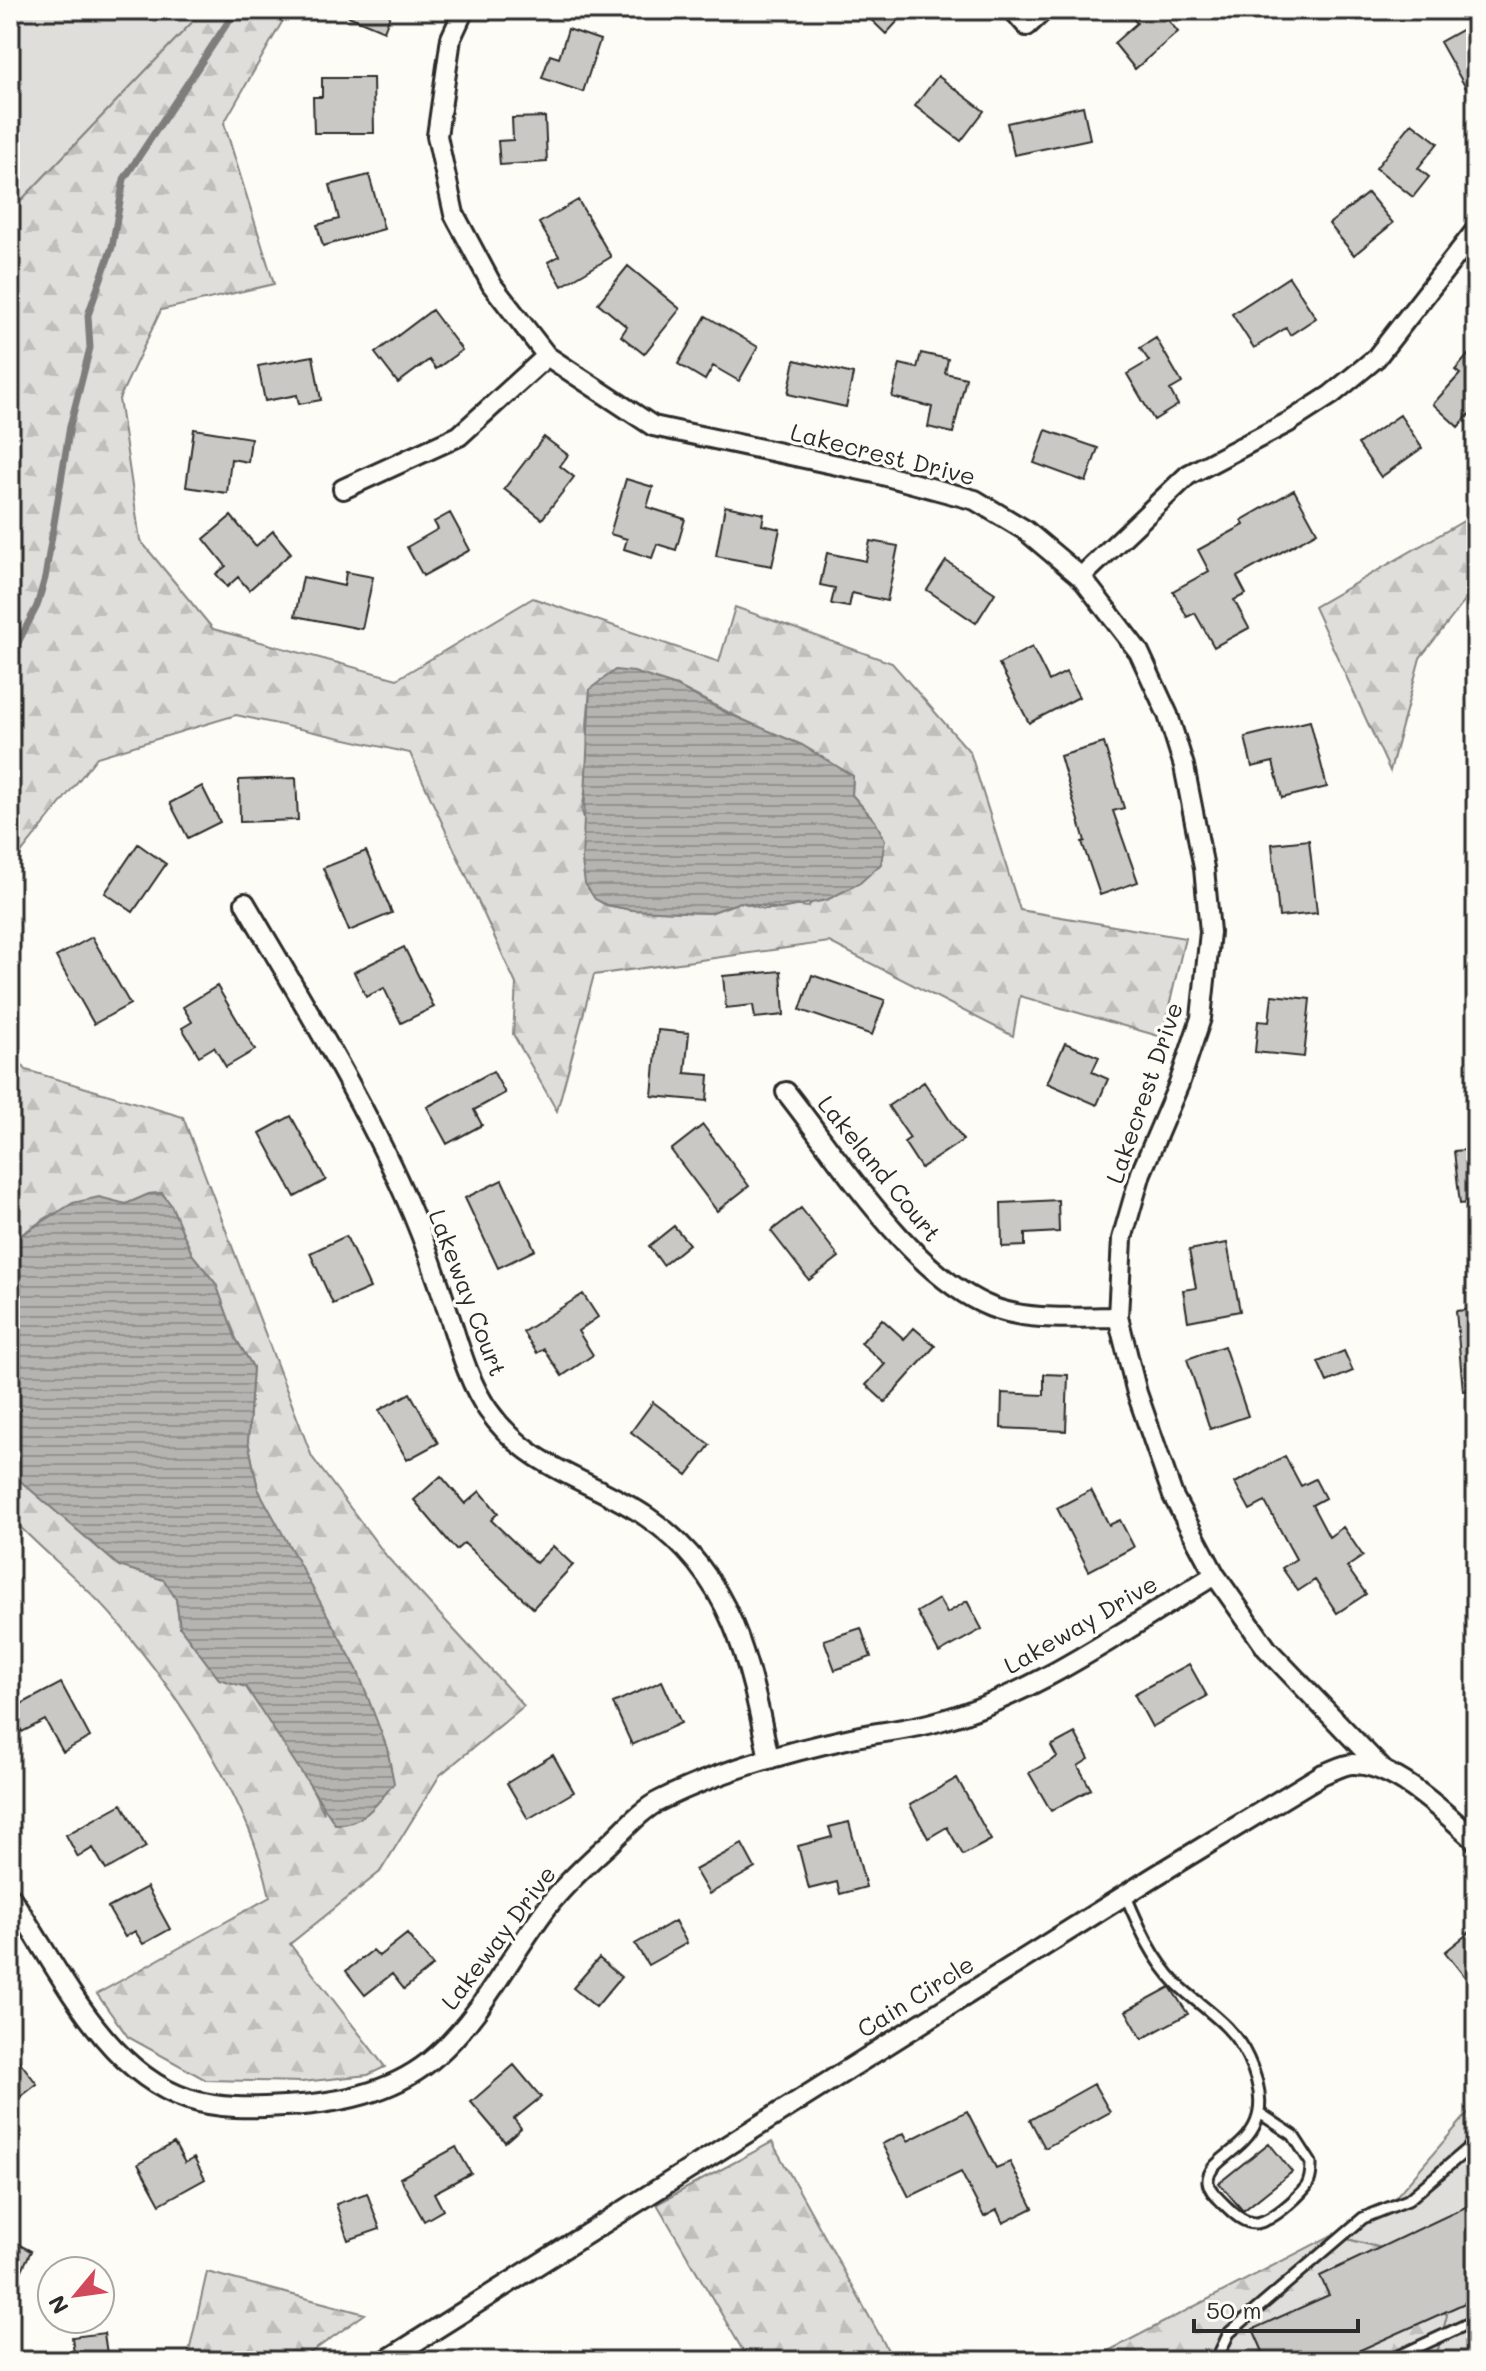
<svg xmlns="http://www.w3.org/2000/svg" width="1486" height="2371" viewBox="0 0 1486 2371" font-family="Mali,sans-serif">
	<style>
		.grass { fill: #dfdeda; stroke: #858482; stroke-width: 2 }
		.forest { fill: url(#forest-firs); stroke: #858482; stroke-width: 2; fill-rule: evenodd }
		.water { fill: url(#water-rules); stroke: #7e7d7b; stroke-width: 2 }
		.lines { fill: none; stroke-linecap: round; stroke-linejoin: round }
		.stream { stroke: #7e7d7b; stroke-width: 7 }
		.building { fill: #c9c8c4; stroke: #2b2b2b; stroke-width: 2 }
		.service-casing { stroke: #2b2b2b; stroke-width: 15 }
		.minor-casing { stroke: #2b2b2b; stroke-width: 24 }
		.service { stroke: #fdfcf7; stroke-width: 9 }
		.minor { stroke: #fdfcf7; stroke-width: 18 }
		.labels { text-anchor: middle; stroke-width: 7; stroke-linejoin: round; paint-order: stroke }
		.street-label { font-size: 24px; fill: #2b2b2b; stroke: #fdfcf7 }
	</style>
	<defs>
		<pattern id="forest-firs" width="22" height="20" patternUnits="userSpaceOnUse" patternTransform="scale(2)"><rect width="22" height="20" fill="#dfdeda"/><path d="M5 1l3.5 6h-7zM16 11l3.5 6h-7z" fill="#c0bfbb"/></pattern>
		<pattern id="water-rules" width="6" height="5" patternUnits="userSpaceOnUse" patternTransform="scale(2)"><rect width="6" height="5" fill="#b5b4b1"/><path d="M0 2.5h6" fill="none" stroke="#939390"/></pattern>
	</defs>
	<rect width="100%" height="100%" fill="#fdfcf7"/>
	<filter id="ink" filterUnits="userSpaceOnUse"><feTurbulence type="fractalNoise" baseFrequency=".0125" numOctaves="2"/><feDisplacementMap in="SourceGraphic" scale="16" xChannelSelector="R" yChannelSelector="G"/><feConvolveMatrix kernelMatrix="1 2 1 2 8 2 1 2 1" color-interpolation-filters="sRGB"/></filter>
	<g filter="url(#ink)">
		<!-- grass -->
		<path class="grass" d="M10,10H204L10,212Z
			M1476,2104V2361H1435L1447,2314L1393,2251L1332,2235L1387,2207Z"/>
		<!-- forest -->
		<path class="forest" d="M204,10H289L224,123L274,284L161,310L119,399L140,540L213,629L397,679L533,598L719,662L735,607L892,663L970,752L1020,910L1185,938L1162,1037L1020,996L1013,1036L829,942L594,975L557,1111L513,1034L516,984L410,753L236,715L97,757L12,865L10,884V212ZM677,686L853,776L852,795L875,821L808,907L791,905L780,909H764L740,902L710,913L632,910L606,905L582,811L589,767L587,725L590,689Z
			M1476,514V587L1420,658L1390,771L1314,607Z
			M10,1048L26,1070L183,1117L312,1457L388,1558L524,1706L440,1775L380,1872L290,1944L385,2067L368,2075L302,2082L206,2080L128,2037L97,1994L270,1897C250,1799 178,1694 114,1618C83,1581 42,1552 10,1516V1472L119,1565L164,1580L176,1599L180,1627L219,1679L246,1687L306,1776L324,1813L282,1540L258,1489L248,1441L253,1367L236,1339L216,1284L192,1254L171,1205L162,1193L149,1194L126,1204L112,1202L52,1214L10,1242Z
			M772,2142L894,2361H749L657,2204Z
			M1332,2235L1392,2251L1447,2315L1435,2361H1182L1180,2357L1173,2361H1089Z
			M207,2272L365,2314L299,2361H187Z"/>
		<!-- water -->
		<path class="water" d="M615,670L634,672L677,686L727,713L802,745L853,776L852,795L875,821L885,840L881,864L860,883L827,900L780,909L740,902L710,913L632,910L606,905L595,899L585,884L582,861L590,689Z
			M162,1193L171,1205L192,1254L216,1284L236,1339L253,1367L248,1441L258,1489L357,1669L387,1748L394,1783C378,1803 363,1826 335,1824L246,1687L219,1679L180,1627L176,1599L164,1580L119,1566L10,1472V1242L73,1203L99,1197L126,1204L149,1194Z"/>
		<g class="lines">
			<!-- stream -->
			<path class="stream" d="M10,658L37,606L45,578L70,426L90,348L88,315L112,247L124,179L236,10"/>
		</g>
		<!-- building -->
		<path class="building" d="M334,10H392L384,31Z
			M861,10H908L886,34Z
			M1126,10H1160L1178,32L1135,69L1114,43L1137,23Z
			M1476,22V106L1440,42Z
			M568,29L600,40L583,92L542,78L550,55L559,58Z
			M938,76L984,111L961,141L915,106Z
			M322,78H373L374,133H314L313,97H322Z
			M1083,106L1090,139L1014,155L1007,123Z
			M545,117L547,162L500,165L498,141L513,140L512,118Z
			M1412,123L1438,143L1418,168L1429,177L1413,197L1376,168Z
			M369,175L384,229L323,246L317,225L339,219L330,185Z
			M1368,193L1393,223L1354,255L1329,224Z
			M578,200L611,257L562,286L548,262L559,256L539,223Z
			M628,266L680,309L644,354L621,336L627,327L598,303Z
			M1289,277L1316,318L1290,335L1286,328L1254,348L1232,314Z
			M432,310L462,350L436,369L429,360L398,383L375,353Z
			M706,316L758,347L739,381L713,366L705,380L678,364Z
			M1156,338L1182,383L1170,390L1178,405L1154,420L1127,374L1149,361L1140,348Z
			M1476,346V407L1458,427L1433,404L1460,374L1455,370Z
			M921,353L948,359L945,373L966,378L953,433L928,427L932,407L892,397L900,364L917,368Z
			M313,356L321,400L299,404L297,395L265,401L258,366Z
			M795,360L853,374L846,407L788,394Z
			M1400,415L1422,448L1381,477L1358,444Z
			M194,429L251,438L248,462L231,459L227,493L186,487Z
			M1046,430L1098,448L1086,482L1034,463Z
			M544,437L568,455L560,466L574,477L542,519L504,489Z
			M626,479L653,487L647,507L685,519L676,550L657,544L652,558L624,549L627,539L610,534Z
			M1294,490L1317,532L1237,577L1246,594L1234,600L1249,628L1214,647L1195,613L1187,617L1173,591L1209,571L1198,550L1244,525L1242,520Z
			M725,506L764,514L762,525L780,529L772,566L716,556Z
			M450,513L470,550L423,576L407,547L438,529L434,522Z
			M231,516L256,546L273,531L291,553L249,590L238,577L227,587L216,574L226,566L204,539Z
			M870,541L898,546L887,601L852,593L849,607L831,604L835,588L820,585L827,553L866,561Z
			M946,561L995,593L976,623L927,590Z
			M346,572L373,577L362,629L295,616L303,577L344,586Z
			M1032,647L1049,681L1066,672L1079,697L1029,723L999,664Z
			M1310,721L1327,787L1282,798L1273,762L1252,767L1245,737Z
			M1104,743L1124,808L1113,811L1138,882L1100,895L1082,842L1085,841L1060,756Z
			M296,778L298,820L240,822L239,780Z
			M202,786L220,822L188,838L170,803Z
			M1309,840L1317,913L1279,917L1272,844Z
			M138,844L166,864L133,912L105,893Z
			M366,851L392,913L349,931L323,868Z
			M92,937L130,1004L94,1024L56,957Z
			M404,947L434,1007L401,1023L384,988L366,997L354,972Z
			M781,971L784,1015L755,1018L753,1005L726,1008L723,976Z
			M812,975L885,1000L872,1035L800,1010Z
			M217,986L255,1050L226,1067L214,1047L199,1056L182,1028L192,1022L183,1007Z
			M1272,995L1310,999L1304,1057L1255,1052L1258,1021L1269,1022Z
			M658,1030L689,1033L685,1073L709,1075L707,1101L652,1096Z
			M1065,1043L1099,1057L1092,1072L1108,1079L1097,1105L1047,1083Z
			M493,1071L505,1093L474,1110L482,1125L447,1144L427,1107Z
			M924,1082L963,1140L921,1168L904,1142L910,1138L888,1106Z
			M291,1116L326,1180L295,1197L260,1133Z
			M703,1125L749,1186L717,1211L671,1150Z
			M1476,1149V1202L1460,1204L1454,1151Z
			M502,1180L535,1250L498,1268L465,1198Z
			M1058,1200L1059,1232L1025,1234V1246L1002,1247L1001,1203Z
			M801,1208L839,1257L809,1280L771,1231Z
			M674,1226L689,1244L663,1265L649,1246Z
			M346,1236L370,1288L333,1304L310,1253Z
			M1227,1243L1240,1311L1188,1321L1183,1290L1196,1288L1189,1250Z
			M583,1294L598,1317L578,1331L593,1355L562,1376L544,1349L537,1353L523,1332Z
			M1476,1309V1390L1463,1391L1456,1311Z
			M882,1319L904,1339L914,1328L935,1346L885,1402L866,1385L885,1364L861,1343Z
			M1224,1346L1248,1416L1210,1429L1187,1359Z
			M1344,1351L1353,1371L1327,1382L1318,1362Z
			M1044,1374L1068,1375L1066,1431L1001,1428L1002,1393L1044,1395Z
			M410,1393L438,1443L407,1460L379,1410Z
			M653,1402L710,1445L687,1475L631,1432Z
			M1285,1456L1301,1486L1315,1479L1325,1498L1312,1505L1329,1537L1343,1527L1363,1556L1347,1567L1366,1594L1337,1613L1315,1580L1298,1591L1282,1568L1296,1559L1265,1502L1250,1510L1235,1483Z
			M441,1476L465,1504L480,1491L498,1513L491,1520L536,1563L553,1546L573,1565L533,1608L464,1543L456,1550L414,1500Z
			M1091,1490L1109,1525L1120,1520L1134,1547L1089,1571L1057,1508Z
			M939,1599L947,1613L967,1601L982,1629L939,1653L917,1612Z
			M861,1628L871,1657L835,1670L824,1640Z
			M1189,1664L1207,1696L1152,1727L1134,1694Z
			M662,1681L681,1723L632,1745L613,1703Z
			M61,1683L90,1737L63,1752L45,1720L22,1732L10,1710Z
			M1075,1733L1089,1759L1078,1766L1091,1789L1051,1811L1029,1773L1057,1757L1051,1746Z
			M553,1755L574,1792L528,1819L507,1783Z
			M957,1778L991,1840L963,1855L947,1827L928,1838L910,1805Z
			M122,1804L146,1847L106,1870L93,1848L78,1857L66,1835Z
			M849,1822L866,1887L840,1894L837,1882L809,1889L798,1846L832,1837L829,1827Z
			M742,1844L755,1868L709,1894L695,1870Z
			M147,1887L170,1929L143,1944L135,1931L125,1937L108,1908Z
			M675,1921L687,1943L648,1965L635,1944Z
			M1476,1927V1991L1445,1952Z
			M407,1934L433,1966L404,1989L392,1974L365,1995L346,1971L373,1950L379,1956Z
			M599,1958L621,1977L596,2007L573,1988Z
			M1170,1987L1188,2014L1142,2039L1126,2011Z
			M10,2049L37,2084L10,2105Z
			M514,2065L541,2097L514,2119L521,2128L505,2142L471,2102Z
			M1094,2084L1110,2112L1045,2148L1030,2120Z
			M967,2111L996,2168L1010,2162L1033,2208L1003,2223L997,2210L984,2217L961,2172L909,2197L882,2144L904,2133L908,2141Z
			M174,2143L185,2163L194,2158L205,2179L160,2204L138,2164Z
			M1269,2143L1292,2172L1243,2211L1219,2183Z
			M456,2147L471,2173L434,2193L443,2210L424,2221L400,2178Z
			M367,2193L380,2229L348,2240L336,2204Z
			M1476,2202V2298L1336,2361H1267L1253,2329L1329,2295L1320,2276Z
			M10,2240L31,2251L10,2295Z
			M104,2333L108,2361H75L72,2337Z"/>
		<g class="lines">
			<defs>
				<path id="service" d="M1125,1894C1139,1927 1152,1958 1177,1984C1203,2009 1232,2023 1248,2058C1290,2147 1206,2150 1208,2182C1209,2190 1216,2196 1222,2202C1231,2211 1243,2224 1257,2223C1272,2221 1297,2198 1306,2187C1311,2180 1311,2171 1311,2163L1293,2135L1261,2114
					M1224,2361L1220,2352L1229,2333L1363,2218L1408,2200L1476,2142
					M1388,2361L1476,2320"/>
				<path id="minor" d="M464,10L451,38L437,136L454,214L492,285L547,356L653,426L875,473L975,500L1025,530L1081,577L1139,652L1168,715L1184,766L1204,868L1210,932L1201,1018L1179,1084L1141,1173L1122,1239L1118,1317L1137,1393L1173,1496L1215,1575L1267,1649L1385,1772
					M1013,10L1027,26L1044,10
					M343,489L459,436L547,356
					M1081,577L1188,475L1289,422L1331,395L1376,358L1476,230
					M245,903C301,999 360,1094 405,1196C421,1232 435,1271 447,1309C458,1342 468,1382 488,1410C531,1471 592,1479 647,1517C733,1575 750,1665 769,1759
					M786,1092C839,1159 911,1275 991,1307C1030,1322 1077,1317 1118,1317
					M10,1896C58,1966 103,2071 188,2099C219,2109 252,2108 284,2106C337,2104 395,2093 436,2056C484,2014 512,1951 552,1901C569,1880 590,1861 610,1843C625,1829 642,1809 661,1800C721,1770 786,1752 851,1738C878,1732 906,1730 932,1723C1034,1697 1126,1628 1215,1575
					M385,2361L1152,1878L1323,1774C1332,1771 1344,1764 1353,1764C1396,1764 1446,1814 1476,1841"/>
			</defs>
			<!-- service casing -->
			<use href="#service" class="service-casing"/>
			<!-- minor casing -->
			<use href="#minor" class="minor-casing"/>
			<!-- service -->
			<use href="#service" class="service"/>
			<!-- minor -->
			<use href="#minor" class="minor"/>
		</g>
	</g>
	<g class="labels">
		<!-- street labels -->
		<g class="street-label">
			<text transform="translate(883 455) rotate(14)" y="8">Lakecrest Drive</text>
			<text transform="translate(1145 1093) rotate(-71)" y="8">Lakecrest Drive</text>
			<text transform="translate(879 1169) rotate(51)" y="8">Lakeland Court</text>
			<text transform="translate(467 1293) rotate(69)" y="8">Lakeway Court</text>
			<text transform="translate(1081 1625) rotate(-30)" y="8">Lakeway Drive</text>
			<text transform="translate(499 1938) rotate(-53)" y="8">Lakeway Drive</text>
			<text transform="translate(916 1997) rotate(-32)" y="8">Cain Circle</text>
		</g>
	</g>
	<!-- margin -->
	<rect width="1486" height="2371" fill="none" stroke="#fdfcf7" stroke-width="40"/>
	<rect x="20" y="20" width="1446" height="2331" fill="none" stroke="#2b2b2b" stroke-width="3" filter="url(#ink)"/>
	<!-- north arrow -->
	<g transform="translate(76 2295) rotate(241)"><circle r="38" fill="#fdfcf7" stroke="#a9a8a5" stroke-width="2"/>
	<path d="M0-6L14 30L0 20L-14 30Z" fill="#d1495b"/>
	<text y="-12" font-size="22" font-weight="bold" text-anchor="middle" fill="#2b2b2b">N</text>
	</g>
	<!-- scale -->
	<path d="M1194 2319v12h164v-12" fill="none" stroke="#2b2b2b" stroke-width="4"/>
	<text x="1206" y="2319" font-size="24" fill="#2b2b2b" stroke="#fdfcf7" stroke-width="6" paint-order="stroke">50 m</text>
</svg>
